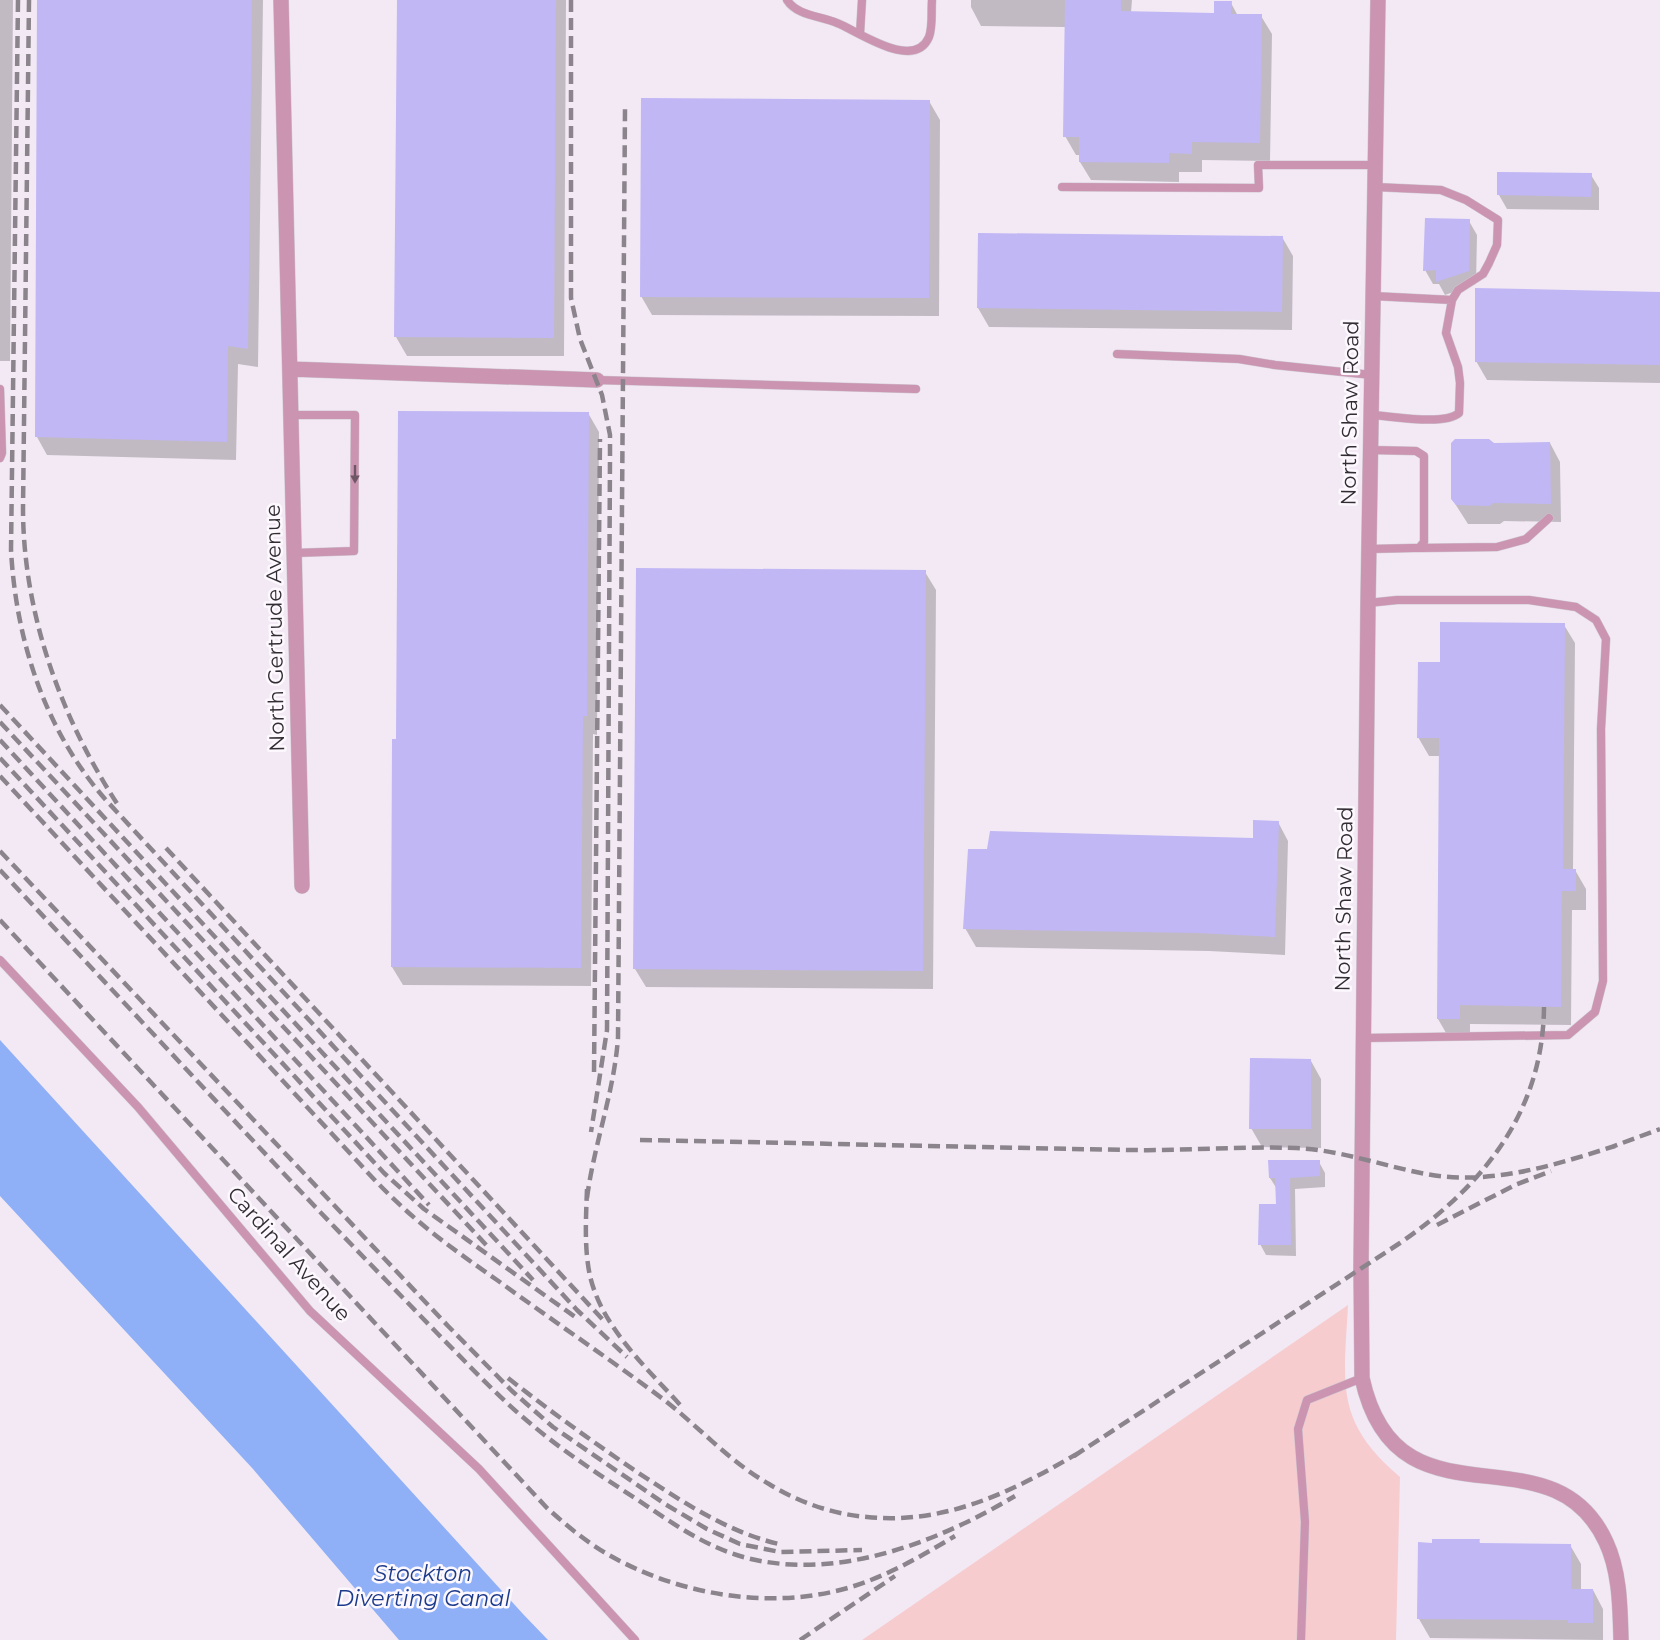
<svg xmlns="http://www.w3.org/2000/svg" width="1660" height="1640" viewBox="0 0 1660 1640" font-family="Montserrat,sans-serif">
	<style>
		.green { fill: #f7cccf }
		.water { fill: #8fb0f7 }
		.shadow { fill: #0003 }
		.building { fill: #c1b7f5 }
		.lines { fill: none; stroke-linecap: round; stroke-linejoin: round }
		.service-casing { stroke: #cfc7d1; stroke-width: 9 }
		.minor-casing { stroke: #cfc7d1; stroke-width: 16 }
		.service { stroke: #cb94b1; stroke-width: 8 }
		.minor { stroke: #cb94b1; stroke-width: 15 }
		.rail { stroke: #8b848c; stroke-width: 4.5; stroke-dasharray: 12 6; stroke-linecap: butt }
		.oneway { fill: #6f5665 }
		.labels { text-anchor: middle; stroke-width: 5; stroke-linejoin: round; paint-order: stroke }
		.street-label { font-size: 21px; fill: #312d32; stroke: #fdf8fe }
		.water-label { font-size: 22px; font-style: italic; fill: #1c3b8b; stroke: #fdf8fe }
	</style>
	<rect width="100%" height="100%" fill="#f2e9f4"/>
	<!-- green -->
	<path class="green" d="M1348,1305C1344,1384 1334,1421 1400,1477L1396,1640H862Z"/>
	<!-- water -->
	<path class="water" d="M0,1040L523,1614L548,1640H399L253,1469L0,1196Z"/>
	<!-- shadow -->
	<path class="shadow" d="M0,0H13L10,361H0Z
		M38,0H263L258,367L238,364L236,460L47,455L37,437Z
		M398,0H566L564,356H407L396,337Z
		M971,0H1132L1131,13L1215,14L1231,3L1238,16H1261L1272,34L1270,161L1202,160V172H1179V182L1091,180L1080,162V155H1076L1065,136L1066,27L981,26L971,7Z
		M929,101L940,120L939,316L652,315L641,296Z
		M1499,173L1591,175L1599,188V210L1507,209L1499,195Z
		M1469,221L1477,235L1476,284L1445,295L1439,284H1433L1425,270Z
		M1282,237L1293,256L1292,330L989,327L978,308Z
		M1660,293V383L1487,380L1476,361Z
		M588,413L599,432L597,735L593,734L591,986L403,985L392,967L398,740Z
		M1550,443L1560,462L1561,522L1504,521L1500,524H1468L1452,499L1493,444Z
		M925,572L936,590L933,989L646,987L635,969Z
		M1564,625L1575,643L1573,870H1575L1586,889V910H1572L1571,1025L1470,1024V1038H1449L1438,1019L1440,756H1429L1418,737L1441,664Z
		M1278,822L1288,841L1285,955L1209,951L976,947L965,928L1254,840Z
		M1311,1061L1321,1079V1148L1262,1147L1251,1128Z
		M1319,1162L1325,1173V1187L1295,1189L1296,1256L1266,1255L1260,1244L1277,1206V1189L1270,1178Z
		M1479,1541L1481,1545H1570L1581,1564V1590H1593L1603,1609V1640L1430,1638L1419,1619L1420,1544Z"/>
	<!-- building -->
	<path class="building" d="M37,0H252L248,349L228,346L227,442L35,437Z
		M397,0H556L554,338L394,337Z
		M1065,0H1121V11L1214,13V1H1232L1231,14H1262L1260,143L1192,142V154L1169,153V163L1079,162V137H1063Z
		M641,98L930,100L929,298L640,297Z
		M1497,172L1592,173L1591,197L1497,195Z
		M1425,218L1470,219L1469,271L1436,282V270L1423,271Z
		M978,233L1283,236L1282,312L977,308Z
		M1475,288L1660,292V365L1475,362Z
		M398,411L589,412L587,716H583L581,968L391,967L392,739H396Z
		M1455,439H1489L1494,443L1550,442L1551,504L1494,503L1489,506L1456,505L1451,499V443Z
		M636,568L926,570L923,971L633,969Z
		M1440,622L1565,623L1563,869H1576V891H1562L1561,1007L1460,1005V1019H1437L1439,738H1417L1418,662H1440Z
		M1253,820L1279,821L1275,937L1197,933L963,929L968,849H987L990,831L1253,838Z
		M1250,1058L1311,1059V1129H1249Z
		M1268,1160H1320V1176L1290,1178L1291,1245H1258L1259,1204H1276L1275,1178H1269Z
		M1432,1539H1480L1479,1543L1571,1544V1589H1593V1623H1568V1620L1417,1619L1418,1542L1432,1543Z"/>
	<g class="lines">
		<defs>
			<path id="service" d="M787,0C797,16 821,16 837,23C858,31 914,72 929,37C933,26 931,12 932,0
				M860,34L862,0
				M1062,187L1259,188L1258,165H1375
				M1373,296L1452,300
				M1117,354L1239,359L1275,365L1372,375
				M597,380L916,389
				M0,389L2,453L0,458
				M291,415H355L354,551L294,553
				M1371,415C1392,416 1444,426 1459,413L1460,383L1458,367L1446,333L1452,300L1458,290L1483,274L1489,263L1497,245L1498,220L1466,200L1441,190L1375,187
				M1419,548L1497,547L1526,539L1549,518
				M1369,549L1413,548H1419L1424,542V456L1416,451L1370,450
				M0,960L138,1107L310,1311L479,1469L635,1640
				M1364,1038L1568,1035L1595,1012L1603,981L1601,729L1606,639L1596,620L1576,607L1529,600H1397L1368,603
				M1301,1640L1305,1522L1298,1429L1307,1400L1362,1378"/>
			<path id="minor" d="M281,0L302,886
				M1378,0L1368,603L1361,1267L1362,1378C1397,1538 1551,1422 1606,1542C1620,1572 1620,1607 1621,1640
				M290,369L597,380"/>
		</defs>
		<!-- service casing -->
		<use href="#service" class="service-casing"/>
		<!-- minor casing -->
		<use href="#minor" class="minor-casing"/>
		<!-- service -->
		<use href="#service" class="service"/>
		<!-- minor -->
		<use href="#minor" class="minor"/>
		<!-- rail -->
		<path class="rail" d="M18,0L11,550C16,641 45,730 105,799L577,1310L627,1357
			M29,0L23,508C23,613 61,718 118,805
			M571,0V298L580,339L602,395L610,435V456L607,1030L591,1132
			M0,705L533,1280
			M0,722L489,1248
			M0,740L429,1205
			M0,758L384,1173L424,1209L578,1319
			M0,776L359,1163C375,1181 392,1198 410,1214C437,1238 467,1259 497,1280C552,1320 608,1358 663,1399C698,1426 730,1462 769,1484C798,1502 832,1514 867,1517C946,1525 1014,1491 1080,1452
			M166,848L604,1321
			M0,851L448,1326L512,1391L553,1427L665,1504L707,1529L740,1544L780,1552L862,1550
			M0,870C91,967 182,1065 273,1162C327,1220 382,1276 437,1333C468,1364 497,1396 531,1424C564,1452 601,1476 638,1500C672,1523 707,1548 747,1558C838,1581 938,1542 1015,1496
			M0,920L547,1508C566,1525 586,1542 609,1555C677,1594 767,1610 844,1589C884,1578 920,1557 955,1536
			M594,1072L600,439
			M640,1140C803,1143 966,1147 1128,1150C1184,1151 1240,1146 1296,1148C1341,1150 1383,1166 1426,1174C1490,1186 1555,1165 1615,1146
			M1606,1149L1660,1129
			M587,1189C586,1218 584,1248 590,1276C602,1328 648,1369 682,1407
			M587,1198C594,1144 614,1093 618,1038L625,109
			M1437,1225L1515,1185L1551,1171
			M508,1378C550,1411 593,1442 637,1472C683,1502 728,1533 783,1545
			M1074,1456L1400,1243C1483,1186 1543,1112 1544,1007
			M800,1640L895,1576"/>
	</g>
	<!-- one-way arrows -->
	<defs><path id="oneway-solid" d="M-6-.8H1V-3.2L6.5 0L1 3.2V.8H-6Z" transform="scale(1.5)"/></defs>
	<use class="oneway" href="#oneway-solid" transform="translate(355 474) rotate(90)"/>
	<g class="labels">
		<!-- street labels -->
		<g class="street-label">
			<text transform="translate(1350 413) rotate(-89)" y="7">North Shaw Road</text>
			<text transform="translate(275 628) rotate(-91)" y="7">North Gertrude Avenue</text>
			<text transform="translate(1344 899) rotate(-89)" y="7">North Shaw Road</text>
			<text transform="translate(289 1254) rotate(48)" y="7">Cardinal Avenue</text>
		</g>
		<!-- water labels -->
		<g class="water-label">
			<text x="423" y="1581">Stockton<tspan x="423" dy="25">Diverting Canal</tspan></text>
		</g>
	</g>
</svg>
